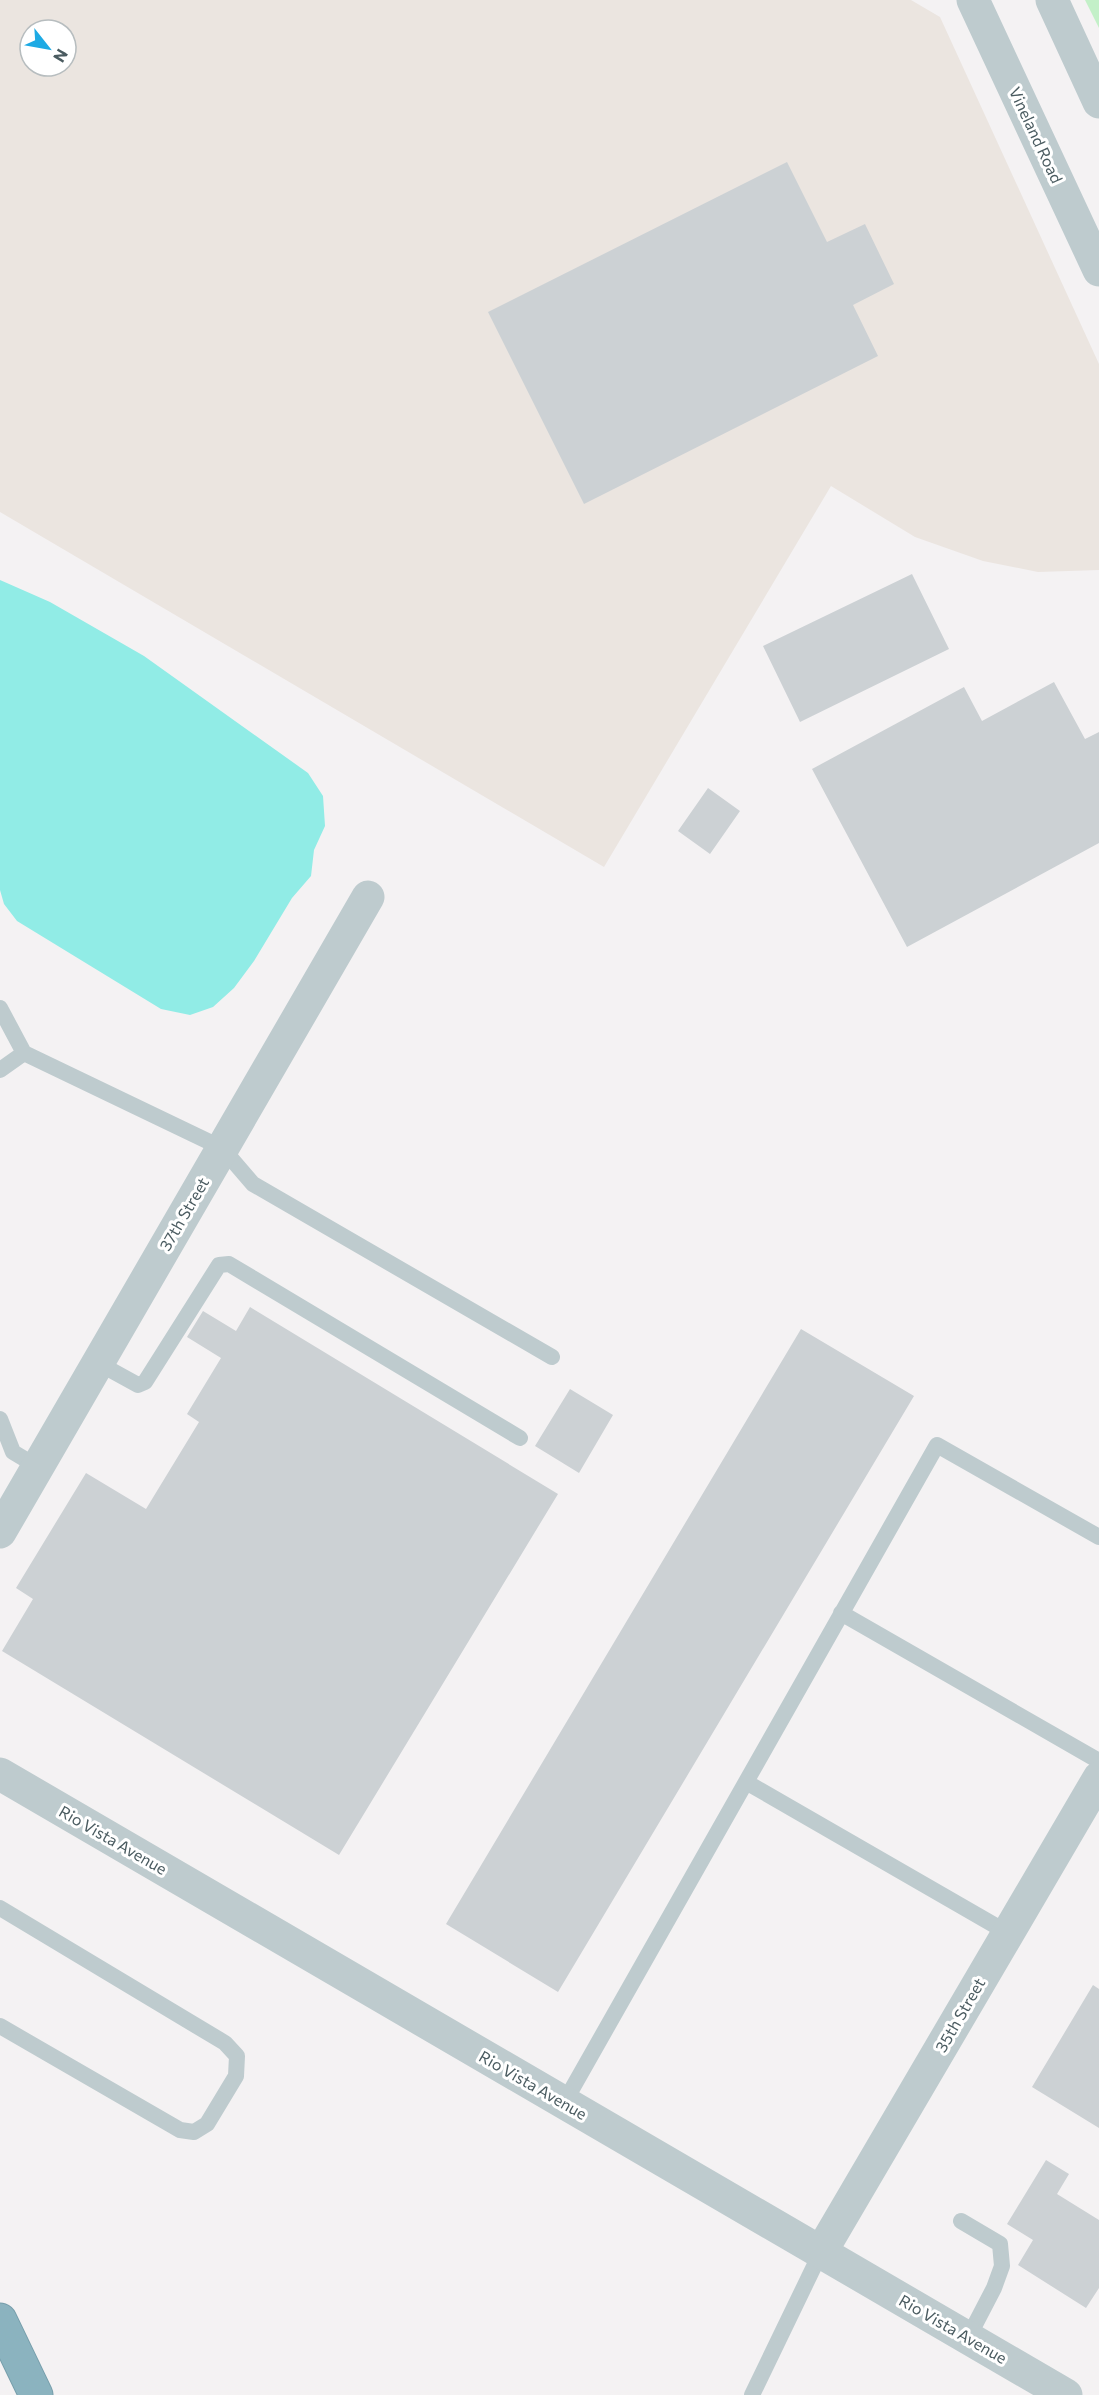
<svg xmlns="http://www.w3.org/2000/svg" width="1099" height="2395" viewBox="0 0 1099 2395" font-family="Commissioner,sans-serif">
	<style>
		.commercial { fill: #ebe5e0; fill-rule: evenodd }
		.green { fill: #c3f0c8 }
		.water { fill: #91ece6 }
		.building { fill: #ccd1d4 }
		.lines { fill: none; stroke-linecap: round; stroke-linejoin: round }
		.motorway-casing { stroke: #769eab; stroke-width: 35 }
		.service { stroke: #becbce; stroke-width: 16 }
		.minor { stroke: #becbce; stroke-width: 33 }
		.tertiary { stroke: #becbce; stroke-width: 33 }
		.motorway { stroke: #8bb3bf; stroke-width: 33 }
		.labels { text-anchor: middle; stroke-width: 6; stroke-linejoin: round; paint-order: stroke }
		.street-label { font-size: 16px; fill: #4a5b60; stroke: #fff }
	</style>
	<rect width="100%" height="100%" fill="#f4f2f3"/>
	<!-- commercial -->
	<path class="commercial" d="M0,0H911L940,17L1099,364V570L1038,572L983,561L915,537L831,486L604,867L0,512ZM30,30H66V66H30Z"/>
	<!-- green -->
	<path class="green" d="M1085,0H1099V28Z"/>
	<!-- water -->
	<path class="water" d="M0,580L50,602L144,656L308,773L323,796L325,826L314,850L311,876L292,898L254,961L234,988L213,1007L190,1015L161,1009L17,921L4,904L0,890Z"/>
	<!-- building -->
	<path class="building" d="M787,162L827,242L865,224L894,284L853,305L878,356L584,504L488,312Z
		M912,574L949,649L800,722L763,646Z
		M1054,682L1085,739L1099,732V843L907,947L812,769L964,687L982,721Z
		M708,788L740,811L710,854L678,831Z
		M250,1307L558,1494L339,1855L2,1651L33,1599L16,1588L86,1473L146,1509L199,1422L187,1414L221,1358L187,1337L203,1311L236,1331Z
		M801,1329L914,1396L558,1992L446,1924Z
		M570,1389L613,1415L579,1473L535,1446Z
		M1093,1985L1099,1989V2128L1032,2087Z
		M1046,2160L1069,2174L1057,2194L1099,2220V2288L1086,2308L1018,2265L1033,2240L1007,2224Z"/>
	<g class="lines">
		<defs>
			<path id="motorway" d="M0,2320L36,2395"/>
		</defs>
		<!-- motorway casing -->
		<use href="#motorway" class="motorway-casing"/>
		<!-- service -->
		<path class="service" d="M0,1008L24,1053L222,1148L253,1184L552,1357
			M0,1070L24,1053
			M98,1363L138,1385L145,1382L219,1265L229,1264L520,1438
			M0,1419L13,1452L38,1467
			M841,1613L1099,1761
			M746,1782L1008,1933
			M0,1908L225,2043L237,2056L236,2076L207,2124L194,2132L180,2130L0,2026
			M564,2103L937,1445L1099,1537
			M961,2221L1000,2244L1002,2266L994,2288L968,2338
			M752,2395L821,2252"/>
		<!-- minor -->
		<path class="minor" d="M0,1532L368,897
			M0,1774L1066,2395
			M821,2252L1099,1778"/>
		<!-- tertiary -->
		<path class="tertiary" d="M973,0L1099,270
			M1052,0L1099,102"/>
		<!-- motorway -->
		<use href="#motorway" class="motorway"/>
	</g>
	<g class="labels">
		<!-- street labels -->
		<g class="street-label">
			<text transform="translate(1036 135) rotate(65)" y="6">Vineland Road</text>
			<text transform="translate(184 1214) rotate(-60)" y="6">37th Street</text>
			<text transform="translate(113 1840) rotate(30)" y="6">Rio Vista Avenue</text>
			<text transform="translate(960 2015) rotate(-60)" y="6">35th Street</text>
			<text transform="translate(533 2085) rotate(30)" y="6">Rio Vista Avenue</text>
			<text transform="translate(953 2329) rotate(30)" y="6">Rio Vista Avenue</text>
		</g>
	</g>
	<!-- north arrow -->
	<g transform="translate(48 48) rotate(121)"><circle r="28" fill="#ffffff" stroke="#b7bdbf" stroke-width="1.5"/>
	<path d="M0-4.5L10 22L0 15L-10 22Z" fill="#1daae4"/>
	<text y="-9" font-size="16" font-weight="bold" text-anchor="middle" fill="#4a5b60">N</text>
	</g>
</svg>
